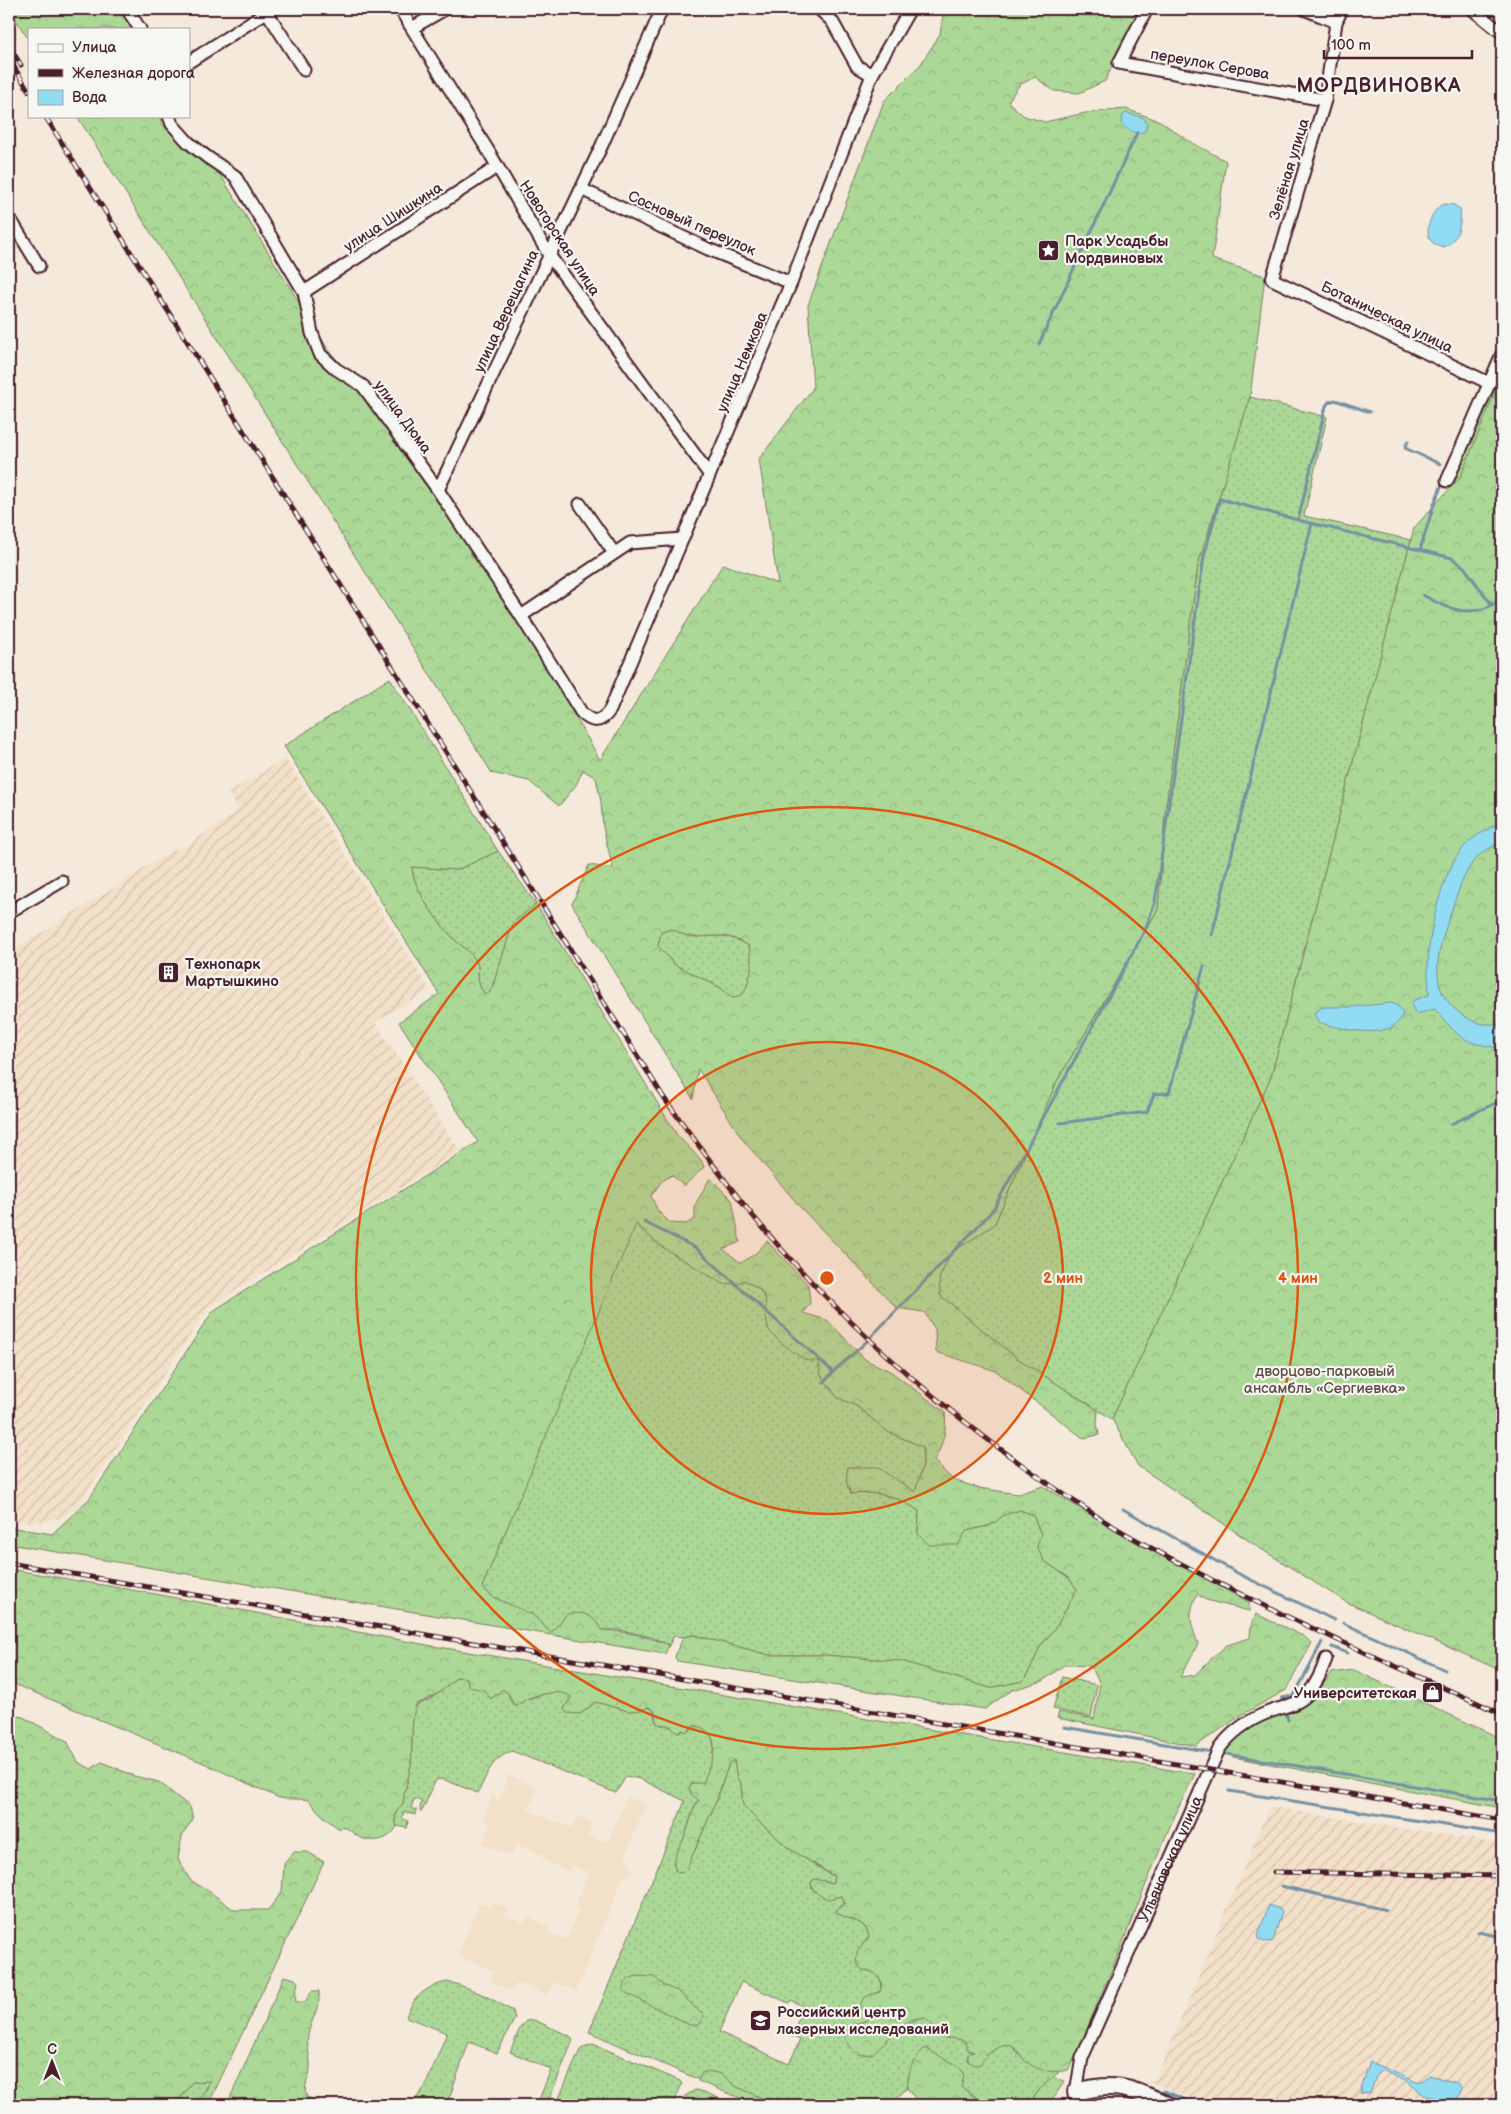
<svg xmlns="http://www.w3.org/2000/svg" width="1511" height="2114" viewBox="0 0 1511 2114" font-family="'Balsamiq Sans',sans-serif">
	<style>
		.built { fill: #f3e0c9 }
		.industrial { fill: url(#industrial-furrows) }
		.grass { fill: url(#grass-dots); stroke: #7a7c61; fill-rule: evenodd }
		.forest { fill: url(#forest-crowns); stroke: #7a7c61; fill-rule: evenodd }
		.water { fill: #92dcf3; stroke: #7590a3 }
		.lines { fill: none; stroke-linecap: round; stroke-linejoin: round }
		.stream { stroke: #7590a3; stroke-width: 3 }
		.street-casing { stroke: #4a1f2b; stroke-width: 15 }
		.secondary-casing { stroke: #4a1f2b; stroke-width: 20 }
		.street { stroke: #f6f6f2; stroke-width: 11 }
		.secondary { stroke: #f6f6f2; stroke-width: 16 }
		.rail-casing { stroke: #4a1f2b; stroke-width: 5 }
		.rail { stroke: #f6f6f2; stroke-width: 3; stroke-dasharray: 9; stroke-linecap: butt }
		.ring { fill: none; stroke: #e0560e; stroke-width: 2.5 }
		.labels { text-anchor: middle; stroke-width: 4.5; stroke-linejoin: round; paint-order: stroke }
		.street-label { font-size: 15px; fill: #4a1f2b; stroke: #f6f6f2 }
		.poi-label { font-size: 15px; font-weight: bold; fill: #4a1f2b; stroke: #f6f6f2; text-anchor: start }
		.park-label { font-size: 15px; fill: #624d46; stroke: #f6f6f2 }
		.district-label { font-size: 20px; font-weight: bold; letter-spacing: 1px; fill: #4a1f2b; stroke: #f6f6f2 }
		.centre { fill: #e0560e; stroke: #f6f6f2; stroke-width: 2.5 }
		.ring-label { font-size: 15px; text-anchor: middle; font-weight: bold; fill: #e0560e; stroke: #f6f6f2; stroke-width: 4.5; stroke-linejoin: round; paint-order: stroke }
	</style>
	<defs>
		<pattern id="industrial-furrows" width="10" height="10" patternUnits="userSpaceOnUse" patternTransform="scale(1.25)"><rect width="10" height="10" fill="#f3e0c9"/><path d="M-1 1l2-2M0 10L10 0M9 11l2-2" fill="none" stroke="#d2c0ad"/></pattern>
		<pattern id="grass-dots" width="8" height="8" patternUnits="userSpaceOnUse" patternTransform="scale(1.25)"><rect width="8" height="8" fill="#abd897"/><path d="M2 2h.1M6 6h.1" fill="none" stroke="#95b982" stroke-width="1.8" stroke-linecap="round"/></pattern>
		<pattern id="forest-crowns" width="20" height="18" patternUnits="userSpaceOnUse" patternTransform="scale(1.25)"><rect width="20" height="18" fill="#abd897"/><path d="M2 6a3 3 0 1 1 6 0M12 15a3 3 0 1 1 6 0" fill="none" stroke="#95b982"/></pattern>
	</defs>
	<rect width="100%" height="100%" fill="#f4e9da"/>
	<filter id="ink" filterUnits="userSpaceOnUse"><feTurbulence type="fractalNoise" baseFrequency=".02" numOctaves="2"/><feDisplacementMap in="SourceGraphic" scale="10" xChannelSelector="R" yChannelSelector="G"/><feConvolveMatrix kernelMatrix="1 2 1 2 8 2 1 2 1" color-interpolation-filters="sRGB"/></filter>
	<g filter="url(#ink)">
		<!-- built -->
		<path class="built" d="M509,1775L538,1787L528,1810L572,1828L577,1817L593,1823L588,1835L607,1843L627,1797L646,1805L624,1858L629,1860L633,1873L622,1879L620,1885L576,1991L554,1982L548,1995L517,1983L513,1991L490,1982L494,1971L458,1956L479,1904L490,1908L492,1902L508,1909L506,1915L525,1923L528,1917L551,1927L549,1933L566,1940L579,1910L575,1908L589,1872L572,1865L569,1871L542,1860L544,1855L517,1844L511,1856L482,1844L490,1823L483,1820L492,1797L499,1800Z"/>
		<!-- industrial -->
		<path class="industrial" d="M285,758L430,990L375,1022L460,1151L209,1307L77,1507L64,1517L35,1523L9,1519V953L170,852L185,847L239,810L228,793Z
			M1269,1807L1502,1844V2105H1208L1150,2082L1156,2078Z"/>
		<!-- grass -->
		<path class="grass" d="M1502,366V484L1465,488L1452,482Z
			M1250,397L1327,417L1304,516L1411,540L1271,1077L1112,1419L1018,1359L940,1295L939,1278L951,1253L994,1225L1057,1081L1158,909L1165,813L1198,565Z
			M498,851L536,904L513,924L492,988L489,994H485C473,980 482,971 476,961C472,953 461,946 454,939C437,921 414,891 412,867L457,870Z
			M672,929C691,940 698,936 718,936C729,936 740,941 749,946C753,966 752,976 743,995L732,998L721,988L675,965L658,946L661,932Z
			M635,1223L659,1245L723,1284L738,1283L744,1280C769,1292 767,1303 768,1329L818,1361L821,1375L837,1397L858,1407L888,1432L923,1447V1465L915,1492L894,1478L848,1467L846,1481L851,1494C879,1491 896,1496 919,1511L918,1534L966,1531L991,1525L1004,1515L1020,1510L1033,1515L1041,1534L1037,1547L1044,1561L1068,1577L1077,1589L1058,1624L1040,1647L1032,1666L1023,1681L990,1688L901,1661L825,1655H769L694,1635L683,1637L674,1636L669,1645L651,1637L620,1630H601L567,1614L551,1633L533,1615L493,1597L482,1587Z
			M457,1677L467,1678L480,1689H484L494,1697L503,1689L509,1695L510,1701C514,1701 519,1701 523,1700C536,1698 560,1685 571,1697L564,1709L580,1714L596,1702L628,1711L648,1707L654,1710L655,1721L661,1725H667L678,1732L683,1730L689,1731L695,1726C701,1726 704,1729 709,1733C722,1747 704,1782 696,1796L699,1799L694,1807L684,1839L678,1850L674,1862L675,1870L678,1873L683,1872L687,1868L717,1799L729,1763L731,1760H734L737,1778L741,1784L743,1805L756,1819L790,1849L834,1877L833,1883L818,1880L812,1881L811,1887L814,1891L830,1899L842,1896L845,1903L836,1910V1912C849,1922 865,1918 869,1937L857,1952L862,1970H873L880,1977L881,1990L874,1994L867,2014V2020L853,2025L886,2040C901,2029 905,2020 925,2018L936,2029V2035C944,2040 956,2036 966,2042L969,2051L974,2052L973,2054L968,2055V2061L974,2063C985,2059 995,2046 1004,2045C1014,2043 1016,2052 1022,2057C1031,2065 1047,2071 1059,2072L1040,2089L1028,2105H988L980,2103L975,2096L961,2087L950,2061L937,2056L925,2048L908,2079L907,2088L890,2105H757L589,2032L685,1801L640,1779L626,1776L616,1793L512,1751C490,1760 488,1773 478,1793L442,1779L436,1780L422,1811H420L421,1801L414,1799L411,1808L417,1810L415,1815L404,1812L402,1818L408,1821L407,1828L397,1826L395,1823C395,1814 397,1809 403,1803C404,1790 409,1778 411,1764C413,1744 410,1724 416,1705L429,1700L439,1693ZM741,1982L789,2003L791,2000L804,2007L791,2036L800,2040L789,2064L719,2032Z
			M1062,1677L1097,1685L1091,1717L1053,1709Z
			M447,1982C470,1986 493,2000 513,2011L515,2018L497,2053L469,2042L449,2099L462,2105H411L425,2087L447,2033L406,2017C414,1996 425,1987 447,1982Z
			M534,2020L570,2036L573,2040L547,2105H537L551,2069L510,2052L520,2028L526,2021Z
			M593,2044L680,2081L682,2084L673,2105H556L580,2050L584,2047Z
			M192,2081H210L198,2104L176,2105Z
			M695,2090L704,2092L735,2105H681L685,2096Z"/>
		<!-- forest -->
		<path class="forest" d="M9,9H121L134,29H29V40Z
			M944,9H1140L1105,81L1079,93L1054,91L1035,77L1019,85L1008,102L1024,116L1045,122L1085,113L1126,109L1160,121L1187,140L1226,161L1212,259L1265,276L1250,397L1198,565L1165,813L1158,909L1057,1081L994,1225L951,1253L939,1278L940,1295L1018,1359L1098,1410L1097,1424L1099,1435L1083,1438L996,1371L936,1352L935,1329L924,1312L897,1308L802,1209L743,1140L698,1069L693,1099L572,904L589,865L613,869L603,827L601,802L596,778L583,770L576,785L559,806L529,781L492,773L77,116H162V124L218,171L326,346L468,529L600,760L723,564L778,584L759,459L813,388L808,305L884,101L921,64L940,34ZM672,929C691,940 698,936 718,936C729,935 740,941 749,946C753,966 752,976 743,994L732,998L721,988L675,965L658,946L661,932Z
			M1502,375V1671L1346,1602L1258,1547L1138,1466L1112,1419L1271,1077L1414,528L1461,476Z
			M390,678L498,851L457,870L412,867C413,890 438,922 454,939C461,946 472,953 476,961C482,972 473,980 485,994L489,993L492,988L513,923L536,904L677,1135L701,1160L704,1167L684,1186L672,1175L662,1181L651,1196L658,1211L670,1223L686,1224L695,1219V1205L710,1178L732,1200L740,1242L723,1249L741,1263L756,1253L767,1241L808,1285L810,1303L803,1313L827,1320L866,1360L890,1371L945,1412C947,1431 943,1444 934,1461L953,1480L979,1488L1018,1494L1043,1486L1141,1545L1249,1602V1611L1206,1600L1197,1594C1187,1616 1191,1623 1198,1644L1180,1677L1195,1675L1213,1657L1227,1645L1250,1638L1251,1626L1256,1614L1303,1636L1312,1643L1286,1690L1243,1714L1196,1746L1057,1718L1059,1712L1094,1719L1100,1684L1091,1666L1064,1665L1043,1681L1012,1690L985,1709L677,1661L675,1657L683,1637L694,1635L769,1655H825L901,1661L990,1688L1023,1681L1032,1666L1040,1647L1058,1624L1077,1589L1068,1577L1044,1561L1037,1547L1041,1534L1033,1515L1020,1510L1004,1515L991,1525L966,1531L958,1545H929L918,1534L919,1511C896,1495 878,1491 851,1494L846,1481L848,1467H877L915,1492L923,1465V1447L888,1432L858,1407L837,1397L821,1375L818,1361C814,1361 809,1361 806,1360C798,1356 770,1336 768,1328C760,1302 777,1296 744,1280L738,1283L723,1284L659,1245L636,1224L482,1587L493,1597L533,1615L551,1633L567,1614C585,1612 592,1614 602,1630C626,1631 647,1636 669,1645L665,1654L9,1544V1527L52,1534L89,1499L213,1311L478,1142L399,1022L439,994L284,746Z
			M9,1569L155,1594L427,1645L1195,1774C1157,1847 1132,1925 1099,2000C1089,2023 1081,2049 1068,2070C1052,2074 1032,2070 1022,2057C1018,2052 1017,2048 1011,2046C1002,2042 982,2056 981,2064L975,2065L968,2061V2054L974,2052L968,2050L966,2042C956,2036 944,2040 936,2035V2029L925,2018L913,2019L906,2022L872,2054L860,2055C849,2050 839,2036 852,2026C857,2023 862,2023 867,2020V2014L861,2009C860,1994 870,1996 880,1992C885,1977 875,1971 862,1970L856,1962L857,1952L869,1937C866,1918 849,1922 836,1912V1910L845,1903L842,1896C838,1896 834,1899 830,1899C822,1899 811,1890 811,1883L814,1879L833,1883L834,1876L790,1849L756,1819L743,1805L741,1784L737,1778L734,1760L729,1763L717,1799L687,1868L683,1872L678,1873C675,1870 674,1867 674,1862C674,1854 680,1847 683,1840C690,1827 690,1812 699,1800L691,1794L689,1789L692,1783H703C708,1769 721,1746 709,1733C704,1729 702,1726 695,1726L686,1732L683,1730L678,1732L667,1725L657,1724L654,1710L648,1707L641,1710L628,1711L596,1702L580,1714L567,1713L564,1709L571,1697C564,1689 536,1694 527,1699C522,1701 521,1704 517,1706L514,1705L509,1695L503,1689L491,1699L484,1690L473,1688L468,1685L467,1678L457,1677L439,1693L416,1705C410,1724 413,1744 411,1764C409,1778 404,1790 403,1804C397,1809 395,1814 395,1822L397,1826C389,1843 366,1845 352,1832C348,1829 347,1828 342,1826L340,1829C327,1821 318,1812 309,1800C298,1798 290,1800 279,1798L206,1764L9,1682Z
			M1354,1670L1502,1739V1808L1233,1757L1225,1753L1235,1740L1251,1727L1311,1700L1332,1673Z
			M9,1714L23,1717L67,1741L78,1762L91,1769L102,1762L134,1776L159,1782L190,1807L193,1819L182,1836L178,1859L190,1880L210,1892L234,1910H268L282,1892L284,1864L294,1852H308L324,1862L208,2105H196L206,2091L210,2081L192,2082L176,2105H9Z
			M284,1976L295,1979L298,1983L295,1994L296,2002H305L312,1991H319C321,2008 310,2020 308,2036C306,2047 311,2056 310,2067C310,2079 302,2085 307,2097L326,2105H227Z
			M636,1976L654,1977L664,1986L678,1991L704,2016L698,2025H690L626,1993L623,1990C623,1981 628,1979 636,1976Z
			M925,2048L960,2067L964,2076L961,2087C971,2093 978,2102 988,2105H923L919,2103L907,2088C909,2069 911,2062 925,2048Z
			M708,2071L722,2074L735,2086L778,2105H757L698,2081L702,2073Z
			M1052,2078L1065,2081L1048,2105H1028L1040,2089Z"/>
		<!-- water -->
		<path class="water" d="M1126,113L1144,118L1147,124L1144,132C1134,134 1126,130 1121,123L1123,115Z
			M1443,204L1454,205L1460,209C1462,223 1458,241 1444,247C1439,246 1432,244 1430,239C1424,228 1433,209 1443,204Z
			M1502,821V840C1494,846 1484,851 1477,857C1465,869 1456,897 1451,912C1440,945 1425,985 1457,1011C1474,1024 1481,1025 1502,1024V1048C1462,1043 1460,1039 1435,1009L1416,1014L1411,1004L1414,1000L1429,995C1429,983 1427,971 1428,960C1430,927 1442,872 1464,847C1475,834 1489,830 1502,821Z
			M1392,1003L1398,1006L1403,1013C1395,1043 1340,1029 1318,1022L1314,1013L1322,1007H1352Z
			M1269,1905L1280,1909L1282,1911L1273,1941L1264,1942L1259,1939L1258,1935Z
			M1370,2062L1417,2082L1424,2080L1429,2075L1457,2083L1462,2088L1458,2099L1453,2103L1424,2095L1408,2082L1381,2070L1376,2077L1370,2093L1360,2092Z"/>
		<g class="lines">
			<!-- stream -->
			<path class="stream" d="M1039,344L1137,133
				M1370,412L1335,400L1329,402L1326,406L1298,520L1452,558L1464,567L1492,605L1502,599
				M1408,441L1405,448L1440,464
				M1420,550L1434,504L1443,482
				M1423,595C1445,608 1468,618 1492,605
				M1212,935L1312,523
				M1060,1123L1147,1112L1154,1094L1169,1093L1204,966
				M1451,1124L1502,1100
				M644,1222L696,1248L833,1372L865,1343L977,1227L993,1210L1145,930L1155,902L1204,556L1220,499L1298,520
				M824,1382L833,1372
				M1123,1509L1241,1575L1334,1620
				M1343,1623L1445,1670
				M1332,1647L1347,1653
				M1283,1703L1282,1698L1294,1696L1322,1642
				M1286,1713L1288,1720
				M1064,1727L1212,1752
				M1221,1753L1502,1801
				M1229,1791L1502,1834
				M1281,1886L1386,1910
				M1478,1932L1502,1937
				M1164,2091L1198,2105"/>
			<defs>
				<g id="street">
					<path d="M127,9L140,29"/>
					<path d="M400,9L489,152L549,255L709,474"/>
					<path d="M819,9L832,21L857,66L872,75"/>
					<path d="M1147,9L1119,63L1325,100"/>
					<path d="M1304,9L1336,22"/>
					<path d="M1342,9L1336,22L1325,100L1272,279L1489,383"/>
					<path d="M1472,9L1502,33"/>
					<path d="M267,12L304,70"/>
					<path d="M412,28L445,9"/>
					<path d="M189,62L271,9"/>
					<path d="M169,116L172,124L188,142L207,157L235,176L304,292L312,333L320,354L336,369L363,386L438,490L521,616L581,712C592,724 601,723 610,710L791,283L872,75L910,9"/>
					<path d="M581,189L708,249L791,283"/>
					<path d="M9,217L39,266"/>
					<path d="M304,292L497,167"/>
					<path d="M1447,481L1502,354"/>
					<path d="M438,490L602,145L662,9"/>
					<path d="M580,504L614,553"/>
					<path d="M521,616L630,543L682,539"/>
					<path d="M9,912L62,881"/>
					<path id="s1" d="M1076,2092L1082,2058L1219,1749C1232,1731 1248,1720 1269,1712C1282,1707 1298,1705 1308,1694C1316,1684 1322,1672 1326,1659"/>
				</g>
				<path id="secondary" d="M1079,2105L1076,2092C1118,2081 1130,2089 1168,2105"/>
			</defs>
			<!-- street casing -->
			<use href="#street" class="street-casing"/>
			<!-- secondary casing -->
			<use href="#secondary" class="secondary-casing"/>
			<!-- street -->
			<use href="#street" class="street"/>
			<!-- secondary -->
			<use href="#secondary" class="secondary"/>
			<defs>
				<path id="rail" d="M9,46L21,65
					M9,59L29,91
					M45,116L664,1098C693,1138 722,1178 753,1216C849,1332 966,1431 1092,1513C1133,1540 1178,1562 1222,1585C1314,1631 1409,1672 1502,1714
					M9,1563L1502,1820
					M1274,1872L1502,1876"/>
			</defs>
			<!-- rail casing -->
			<use href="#rail" class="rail-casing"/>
			<!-- rail -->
			<use href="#rail" class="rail"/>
		</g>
	</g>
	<!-- distance rings -->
	<circle cx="827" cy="1278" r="236" fill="#e0560e" fill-opacity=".12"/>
	<g class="ring">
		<circle cx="827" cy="1278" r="236"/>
		<circle cx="827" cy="1278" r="471"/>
	</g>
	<!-- icons -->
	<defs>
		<symbol id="sight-square" viewBox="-11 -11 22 22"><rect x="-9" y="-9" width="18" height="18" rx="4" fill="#4a1f2b" stroke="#f6f6f2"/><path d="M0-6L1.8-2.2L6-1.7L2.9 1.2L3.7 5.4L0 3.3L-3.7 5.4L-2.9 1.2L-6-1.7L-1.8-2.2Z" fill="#fff"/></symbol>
		<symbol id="building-square" viewBox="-11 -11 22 22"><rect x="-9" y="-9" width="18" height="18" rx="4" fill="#4a1f2b" stroke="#f6f6f2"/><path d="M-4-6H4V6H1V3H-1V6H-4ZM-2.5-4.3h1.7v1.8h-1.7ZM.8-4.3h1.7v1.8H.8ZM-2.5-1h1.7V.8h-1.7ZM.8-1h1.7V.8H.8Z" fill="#fff"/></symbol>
		<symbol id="shop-square" viewBox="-11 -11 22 22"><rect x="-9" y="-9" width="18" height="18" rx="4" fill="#4a1f2b" stroke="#f6f6f2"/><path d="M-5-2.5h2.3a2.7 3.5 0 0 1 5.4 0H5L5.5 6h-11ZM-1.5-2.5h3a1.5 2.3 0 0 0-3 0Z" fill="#fff"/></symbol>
		<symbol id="university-square" viewBox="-11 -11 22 22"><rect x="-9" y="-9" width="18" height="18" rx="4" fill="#4a1f2b" stroke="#f6f6f2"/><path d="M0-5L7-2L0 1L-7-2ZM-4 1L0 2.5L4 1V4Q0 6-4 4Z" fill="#fff"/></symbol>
	</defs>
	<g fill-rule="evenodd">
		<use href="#sight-square" x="1036" y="238" width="25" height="25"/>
		<use href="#building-square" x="156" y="960" width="25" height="25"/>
		<use href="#shop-square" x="1420" y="1680" width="25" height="25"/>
		<use href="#university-square" x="748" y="2008" width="25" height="25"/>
	</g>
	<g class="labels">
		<!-- street labels -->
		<g class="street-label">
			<text transform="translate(1210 64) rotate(10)" y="5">переулок Серова</text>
			<text transform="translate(1289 169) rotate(-73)" y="5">Зелёная улица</text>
			<text transform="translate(393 217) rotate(-33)" y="5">улица Шишкина</text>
			<text transform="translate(692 223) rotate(24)" y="5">Сосновый переулок</text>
			<text transform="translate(560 238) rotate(57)" y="5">Новогорская улица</text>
			<text transform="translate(506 311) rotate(-65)" y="5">улица Верещагина</text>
			<text transform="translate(1387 317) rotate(26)" y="5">Ботаническая улица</text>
			<text transform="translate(742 362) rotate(-67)" y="5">улица Немкова</text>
			<text transform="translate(403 417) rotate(54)" y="5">улица Дюма</text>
			<text dy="5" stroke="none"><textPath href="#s1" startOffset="252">Ульяновская улица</textPath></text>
		</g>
		<!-- poi labels -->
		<g class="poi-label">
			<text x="1065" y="246">Парк Усадьбы<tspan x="1065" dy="17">Мордвиновых</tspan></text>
			<text x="185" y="969">Технопарк<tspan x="185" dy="17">Мартышкино</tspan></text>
			<text x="1417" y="1698" text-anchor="end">Университетская</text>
			<text x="777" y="2017">Российский центр<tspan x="777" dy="17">лазерных исследований</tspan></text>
		</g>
		<!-- park labels -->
		<g class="park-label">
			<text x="1325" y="1376">дворцово-парковый<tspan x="1325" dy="17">ансамбль «Сергиевка»</tspan></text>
		</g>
		<!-- district labels -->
		<g class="district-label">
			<text x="1379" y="92">МОРДВИНОВКА</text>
		</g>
	</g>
	<circle cx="827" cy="1278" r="8" class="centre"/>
	<g class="ring-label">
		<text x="1063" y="1283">2 мин</text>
		<text x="1298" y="1283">4 мин</text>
	</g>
	<!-- margin -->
	<rect width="1511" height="2114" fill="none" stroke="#f6f6f2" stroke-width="30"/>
	<rect x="15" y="15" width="1481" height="2084" fill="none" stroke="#4a1f2b" stroke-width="2" filter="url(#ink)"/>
	<!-- legend -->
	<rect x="28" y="28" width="162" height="90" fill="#f6f6f2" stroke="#b1a0a2"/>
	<rect x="38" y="44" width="25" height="8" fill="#f6f6f2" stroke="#b1a0a2"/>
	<text x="72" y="52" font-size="15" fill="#4a1f2b">Улица</text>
	<rect x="38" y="69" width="25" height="8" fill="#4a1f2b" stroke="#b1a0a2"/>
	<text x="72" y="78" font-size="15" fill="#4a1f2b">Железная дорога</text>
	<rect x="38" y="90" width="25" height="15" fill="#92dcf3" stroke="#b1a0a2"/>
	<text x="72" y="102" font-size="15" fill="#4a1f2b">Вода</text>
	<!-- north arrow -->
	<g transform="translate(52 2062)" stroke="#f6f6f2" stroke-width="4" paint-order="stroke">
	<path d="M0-4L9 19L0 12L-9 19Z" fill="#4a1f2b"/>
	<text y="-8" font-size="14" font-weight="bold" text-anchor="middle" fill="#4a1f2b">С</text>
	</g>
	<!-- scale -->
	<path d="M1324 50v8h148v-8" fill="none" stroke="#4a1f2b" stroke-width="2.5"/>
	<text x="1331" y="50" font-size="15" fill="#4a1f2b" stroke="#f6f6f2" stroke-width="4" paint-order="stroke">100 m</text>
</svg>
